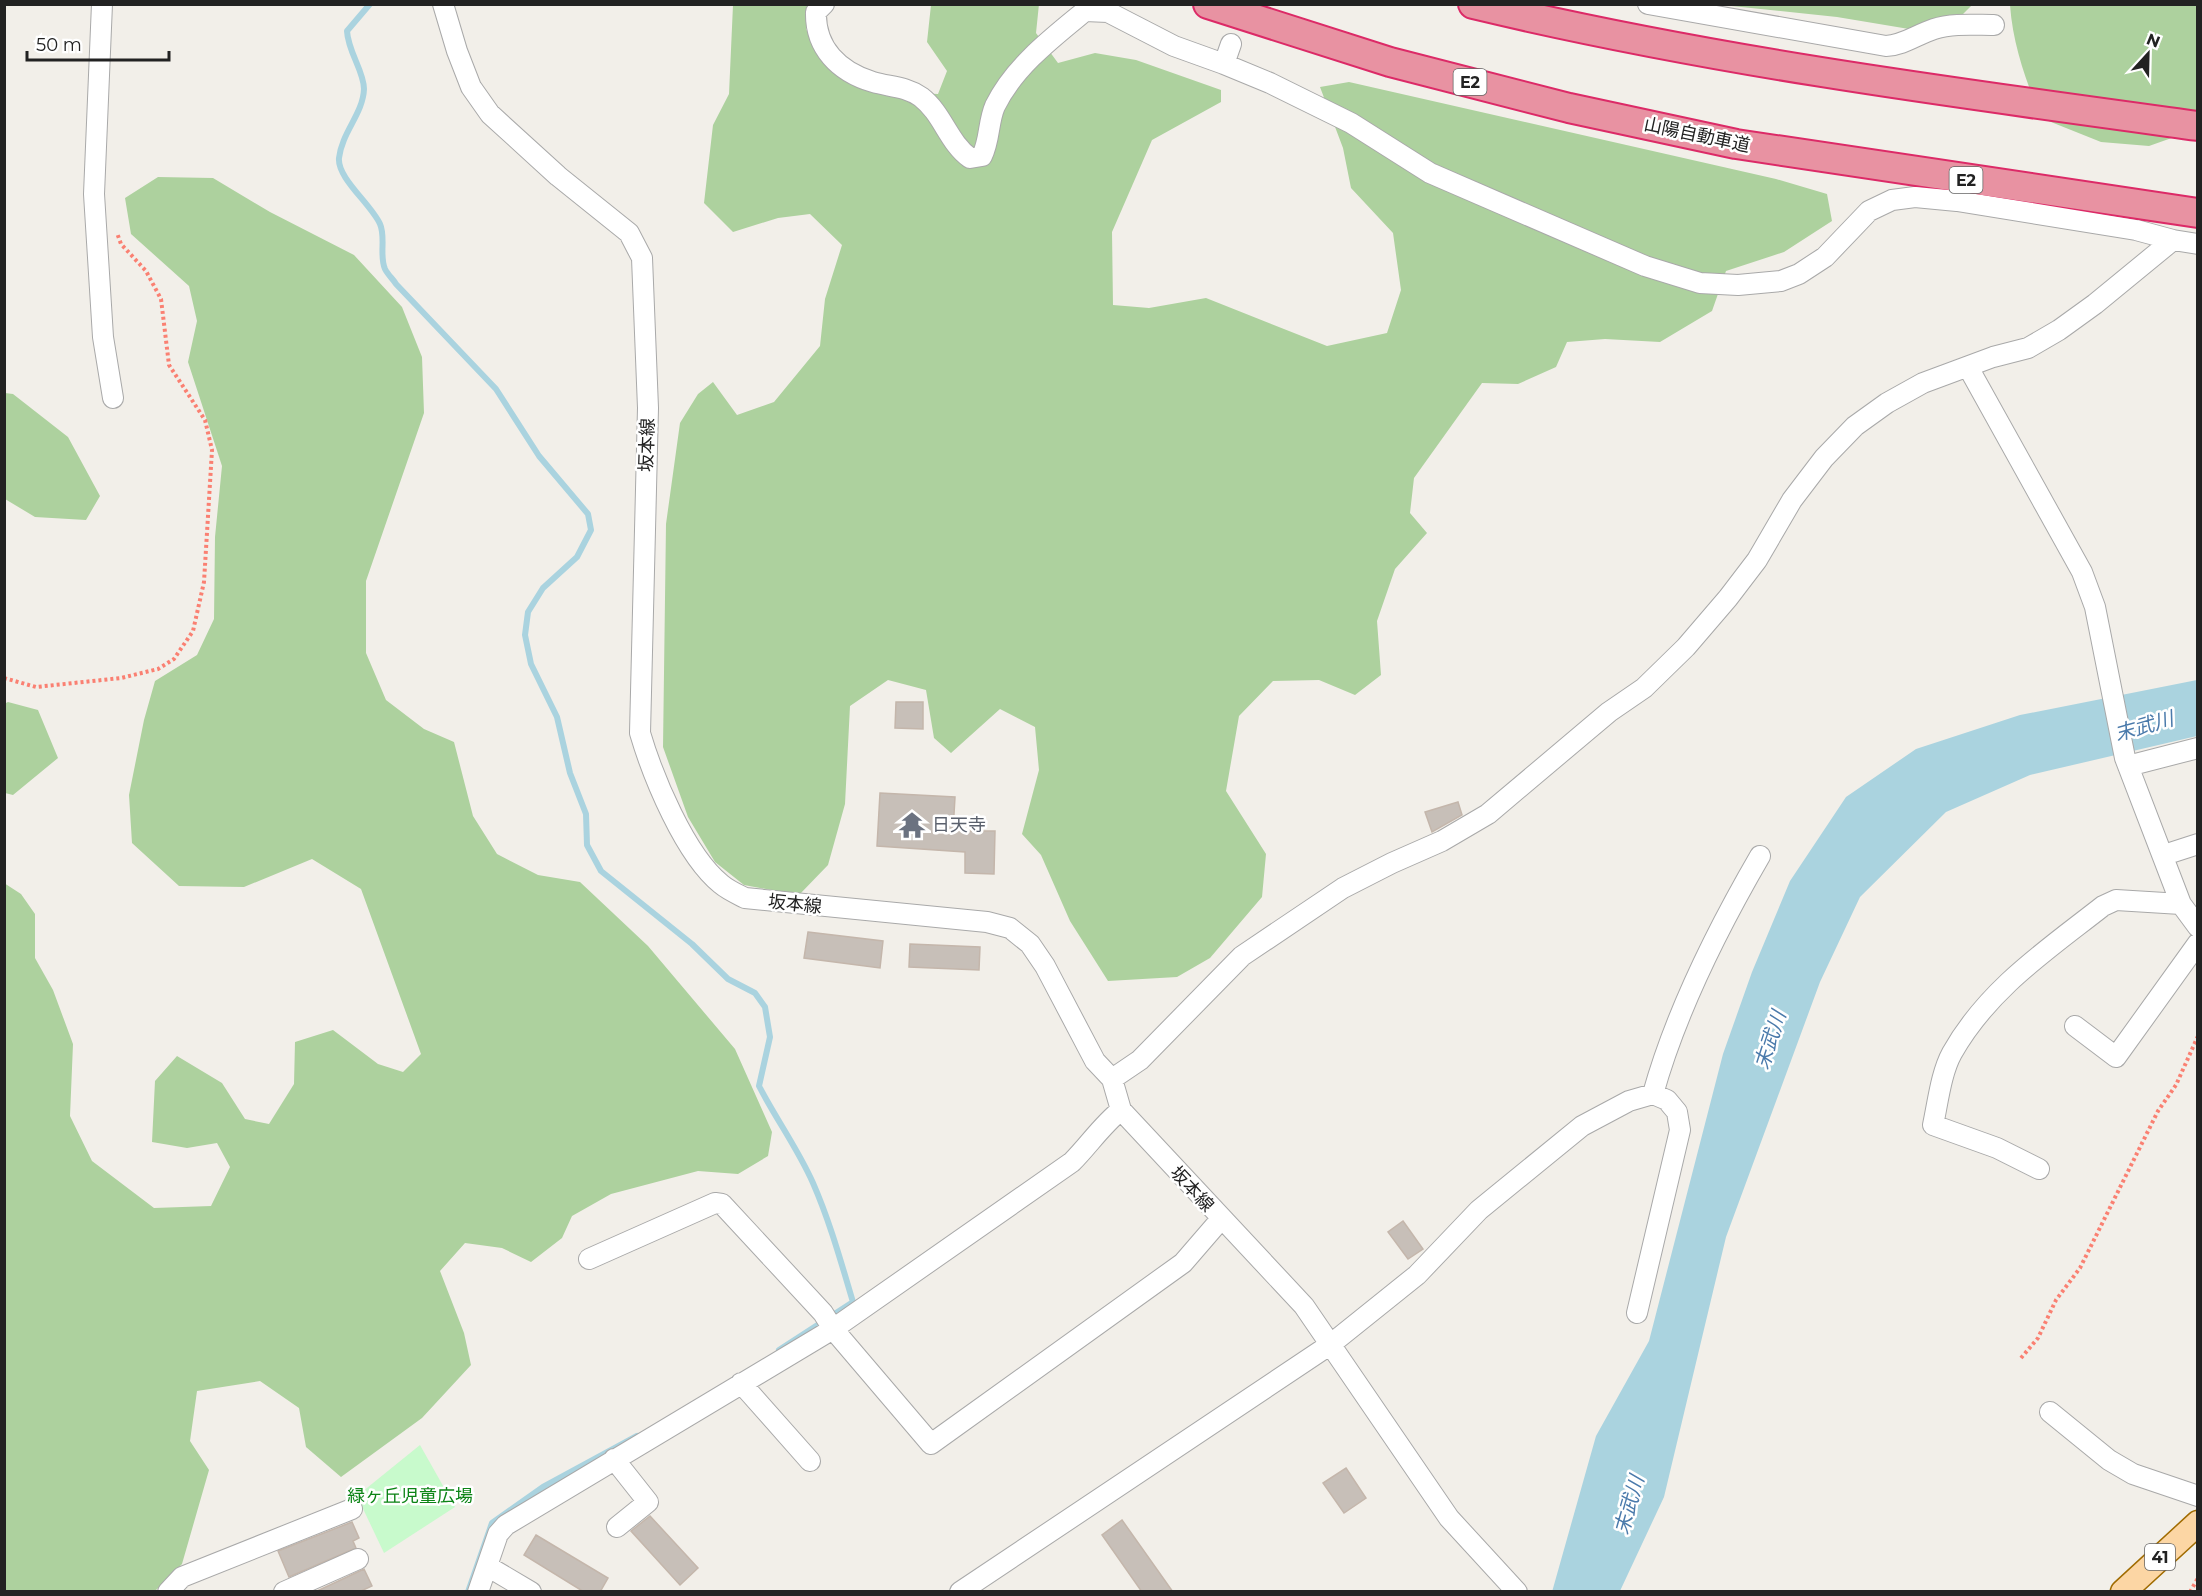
<svg xmlns="http://www.w3.org/2000/svg" width="2202" height="1596" viewBox="0 0 2202 1596" font-family="Montserrat,'Noto Sans JP',sans-serif">
	<style>
		.forest { fill: #add19e }
		.park { fill: #c8facc }
		.water { fill: #aad3df }
		.lines { fill: none; stroke-linecap: round; stroke-linejoin: round }
		.stream { stroke: #aad3df; stroke-width: 6 }
		.building { fill: #c7bfb8; stroke: #c4b6ab; stroke-width: 1.5 }
		.minor-casing { stroke: #a9a9a9; stroke-width: 22 }
		.major-casing { stroke: #a06b00; stroke-width: 27 }
		.highway-casing { stroke: #dc2a67; stroke-width: 32 }
		.path { stroke: #fa8072; stroke-width: 4; stroke-dasharray: 3 3; stroke-linecap: butt }
		.minor { stroke: #fff; stroke-width: 20 }
		.major { stroke: #fcd6a4; stroke-width: 24 }
		.highway { stroke: #e892a2; stroke-width: 28 }
		.labels { text-anchor: middle; stroke-width: 5; stroke-linejoin: round; paint-order: stroke }
		.shield { fill: #fff; stroke: #646464; stroke-width: 1.5 }
		.shield-label { font-size: 16px; font-weight: bold; fill: #222 }
		.street-label { font-size: 18px; fill: #222; stroke: #fff }
		.worship-label { font-size: 18px; fill: #5b616d; stroke: #fff; text-anchor: start }
		.park-label { font-size: 18px; fill: #0c8416; stroke: #fff }
		.water-label { font-size: 20px; font-style: italic; fill: #4a7aab; stroke: #fff }
	</style>
	<rect width="100%" height="100%" fill="#f2efe9"/>
	<!-- forest -->
	<path class="forest" d="M1039,4L1036,33L1058,63L1095,53L1136,60L1221,90V102L1152,140L1112,232L1113,305L1149,308L1206,298L1327,346L1387,333L1401,290L1393,233L1351,188L1343,148L1320,87L1349,82L1776,179L1827,194L1832,221L1784,252L1726,271L1712,311L1660,342L1605,339L1567,342L1556,367L1518,384L1482,383L1414,478L1410,513L1427,533L1395,569L1377,621L1381,675L1355,695L1319,680L1273,681L1239,716L1226,791L1266,854L1262,897L1210,958L1177,977L1108,981L1070,921L1041,855L1022,834L1039,770L1035,727L1000,709L951,753L934,738L926,690L888,680L850,706L845,804L828,865L799,895L744,885L715,862L688,817L663,747L666,524L680,423L698,394L713,382L737,415L774,402L820,346L825,299L842,245L810,214L778,218L733,232L704,203L713,125L729,94L733,5H815L806,29L824,62L897,92L938,94L947,71L927,42L931,5Z
		M1722,5H1972L1962,15L1915,30L1837,17Z
		M2010,5H2197V129L2149,146L2101,142L2041,118C2026,80 2013,46 2010,5Z
		M158,177L213,178L270,212L354,255L402,307L422,357L424,413L366,581V653L386,700L424,729L454,742L473,816L497,854L538,875L580,882L648,946L735,1049L772,1132L768,1156L738,1174L698,1171L611,1194L572,1216L562,1238L531,1262L502,1248L465,1243L440,1271L464,1333L471,1365L422,1418L341,1477L306,1447L299,1408L260,1381L197,1391L190,1441L209,1470L182,1564L155,1591H5L4,883L21,894L35,914V958L53,990L73,1044L70,1116L92,1161L154,1208L211,1206L230,1167L217,1143L187,1148L152,1142L155,1081L177,1056L222,1083L245,1119L269,1124L294,1084L295,1042L333,1030L378,1064L403,1072L421,1054L361,889L312,859L244,887L179,886L132,843L129,795L144,720L155,681L197,655L214,619L215,537L222,466L188,362L197,321L189,286L131,234L125,198Z
		M5,393L13,394L68,437L100,496L86,520L35,517L5,499Z
		M8,702L38,710L58,758L13,795L5,793L4,704Z"/>
	<!-- park -->
	<path class="park" d="M420,1445L455,1507L384,1553L357,1496Z"/>
	<!-- water -->
	<path class="water" d="M2197,680V736L2030,775L1946,812L1860,897L1820,982L1726,1237L1664,1497L1620,1591L1552,1592L1596,1436L1649,1341L1723,1054L1752,972L1790,881L1846,797L1916,749L2020,715Z"/>
	<g class="lines">
		<!-- stream -->
		<path class="stream" d="M370,4L347,31C348,52 364,71 364,89C363,114 342,132 339,158C337,178 371,204 380,224C386,237 379,256 385,269C388,275 393,279 396,284L496,389L539,456L588,514L591,530L577,557L543,588L528,612L525,635L531,664L557,717L570,773L586,814L587,845L601,871L692,944L728,979L755,993L765,1007L770,1037L759,1086C776,1119 798,1149 813,1183C830,1222 841,1262 853,1302L779,1350
			M468,1592L492,1523L543,1487L637,1436"/>
	</g>
	<!-- building -->
	<path class="building" d="M896,702H923V729L895,728Z
		M880,793L955,797L953,831H995L994,874L965,873V852L877,846Z
		M1458,802L1462,815L1432,832L1425,812Z
		M808,932L883,941L880,968L804,958Z
		M910,944L980,947L979,970L909,967Z
		M1403,1221L1423,1249L1408,1259L1388,1232Z
		M1346,1468L1366,1498L1344,1513L1323,1483Z
		M650,1516L698,1568L680,1585L631,1531Z
		M1122,1520L1173,1592H1142L1102,1535Z
		M352,1522L359,1538L353,1541L356,1548L289,1577L278,1551Z
		M536,1535L608,1578L600,1592H584L524,1555Z
		M364,1569L372,1586L359,1592H315Z"/>
	<g class="lines">
		<defs>
			<path id="minor" d="M102,4L94,194L103,337L113,398
				M443,4L457,51L471,87L490,114L558,176L629,233L642,258L648,408L640,733C653,777 685,855 721,884C728,890 737,894 745,898L987,922L1010,928L1030,944L1045,966L1095,1061L1112,1079L1121,1110L1304,1306L1449,1518L1517,1592
				M824,4L816,12C815,48 839,72 873,82C890,87 905,86 921,97C943,114 948,142 970,158L982,156C990,140 988,122 995,106C1014,67 1052,38 1085,11L1108,12L1174,46L1224,64L1231,44
				M1648,4L1886,46C1904,45 1916,35 1934,29C1953,23 1974,25 1994,25
				M1224,64L1270,83L1351,123L1430,173L1645,266L1700,283L1738,285L1781,281L1799,274L1825,257L1869,211L1892,200L1915,197L1957,201L2136,230L2173,240L2198,244
				M1968,367L2082,572L2095,607L2125,758L2181,904L2198,927
				M2128,766L2198,748
				M2164,855L2198,844
				M2075,1026L2116,1057L2198,943
				M1112,1079L1140,1060L1242,956L1343,888L1392,863L1442,841L1488,814L1609,712L1644,688L1686,647L1728,598L1757,560L1792,500L1824,458L1855,426L1887,403L1923,383L1993,357L2028,348L2059,330L2095,304L2173,240
				M1653,1094C1676,1011 1717,930 1760,856
				M2039,1169L1997,1148L1933,1125C1938,1102 1941,1073 1952,1053C1988,989 2047,950 2103,906L2116,900L2181,904
				M589,1259L715,1203L722,1204L823,1313L833,1329L931,1444L1183,1263L1221,1219
				M741,1383L810,1461
				M2050,1412L2109,1460L2133,1474L2198,1496
				M614,1459L648,1502L617,1527
				M487,1566L531,1592
				M168,1592L182,1577L352,1509
				M284,1592L358,1559
				M478,1592L498,1534L506,1525L833,1329L1072,1162C1089,1145 1102,1125 1121,1110
				M960,1592L1331,1344L1417,1275L1479,1210L1582,1126L1629,1101L1653,1094L1667,1100L1677,1112L1680,1130L1637,1313"/>
			<path id="major" d="M2123,1592L2198,1523"/>
			<path id="highway" d="M1208,4L1390,62L1569,108L1736,144L2198,213
				M1473,4C1711,61 1955,93 2198,126"/>
		</defs>
		<!-- minor casing -->
		<use href="#minor" class="minor-casing"/>
		<!-- major casing -->
		<use href="#major" class="major-casing"/>
		<!-- highway casing -->
		<use href="#highway" class="highway-casing"/>
		<!-- path -->
		<path class="path" d="M4,678L36,687L121,678L158,669L174,659L193,631L204,582L212,450L205,420L169,365L161,299L146,271L121,244L117,233
			M2021,1358L2038,1338L2056,1300L2080,1268L2158,1111L2176,1085L2198,1036
			M2190,1592L2198,1578"/>
		<!-- minor -->
		<use href="#minor" class="minor"/>
		<!-- major -->
		<use href="#major" class="major"/>
		<!-- highway -->
		<use href="#highway" class="highway"/>
	</g>
	<!-- icons -->
	<defs>
		<symbol id="temple-bare" viewBox="-9 -9 18 18"><path d="M0-6L5-2H3V0L6.5 2.5H4V6H1.5V3h-3V6H-4V2.5H-6.5L-3 0V-2H-5Z" fill="#6b7280" stroke="#fff" stroke-width="2.5" paint-order="stroke"/></symbol>
	</defs>
	<g fill-rule="evenodd">
		<use href="#temple-bare" x="893" y="806" width="38" height="38"/>
	</g>
	<g class="labels">
		<!-- shield labels -->
		<g class="shield">
			<rect x="1453.5" y="69" width="33" height="26" rx="4.5"/>
			<rect x="1949.5" y="167" width="33" height="26" rx="4.5"/>
			<rect x="2145" y="1544" width="30" height="26" rx="4.5"/>
		</g>
		<g class="shield-label">
			<text x="1470" y="88">E2</text>
			<text x="1966" y="186">E2</text>
			<text x="2160" y="1563">41</text>
		</g>
		<!-- street labels -->
		<g class="street-label">
			<text transform="translate(1697 135) rotate(12)" y="6">山陽自動車道</text>
			<text transform="translate(647 445) rotate(-88)" y="6">坂本線</text>
			<text transform="translate(795 904) rotate(6)" y="6">坂本線</text>
			<text transform="translate(1192 1189) rotate(47)" y="6">坂本線</text>
		</g>
		<!-- worship labels -->
		<g class="worship-label">
			<text x="932" y="831">日天寺</text>
		</g>
		<!-- park labels -->
		<g class="park-label">
			<text x="410" y="1502">緑ヶ丘児童広場</text>
		</g>
		<!-- water labels -->
		<g class="water-label">
			<text transform="translate(2144 726) rotate(-16)" y="7">末武川</text>
			<text transform="translate(1770 1040) rotate(-72)" y="7">末武川</text>
			<text transform="translate(1629 1505) rotate(-74)" y="7">末武川</text>
		</g>
	</g>
	<!-- border -->
	<rect width="2202" height="1596" fill="none" stroke="#222222" stroke-width="12"/>
	<!-- north arrow -->
	<g transform="translate(2148 54) rotate(22)" stroke="#ffffff" stroke-width="4.5" paint-order="stroke">
	<path d="M0-4.5L10 22L0 15L-10 22Z" fill="#222222"/>
	<text y="-9" font-size="16" font-weight="bold" text-anchor="middle" fill="#222222">N</text>
	</g>
	<!-- scale -->
	<path d="M27 51v9h142v-9" fill="none" stroke="#222222" stroke-width="3"/>
	<text x="36" y="51" font-size="18" fill="#222222" stroke="#ffffff" stroke-width="4.5" paint-order="stroke">50 m</text>
</svg>
